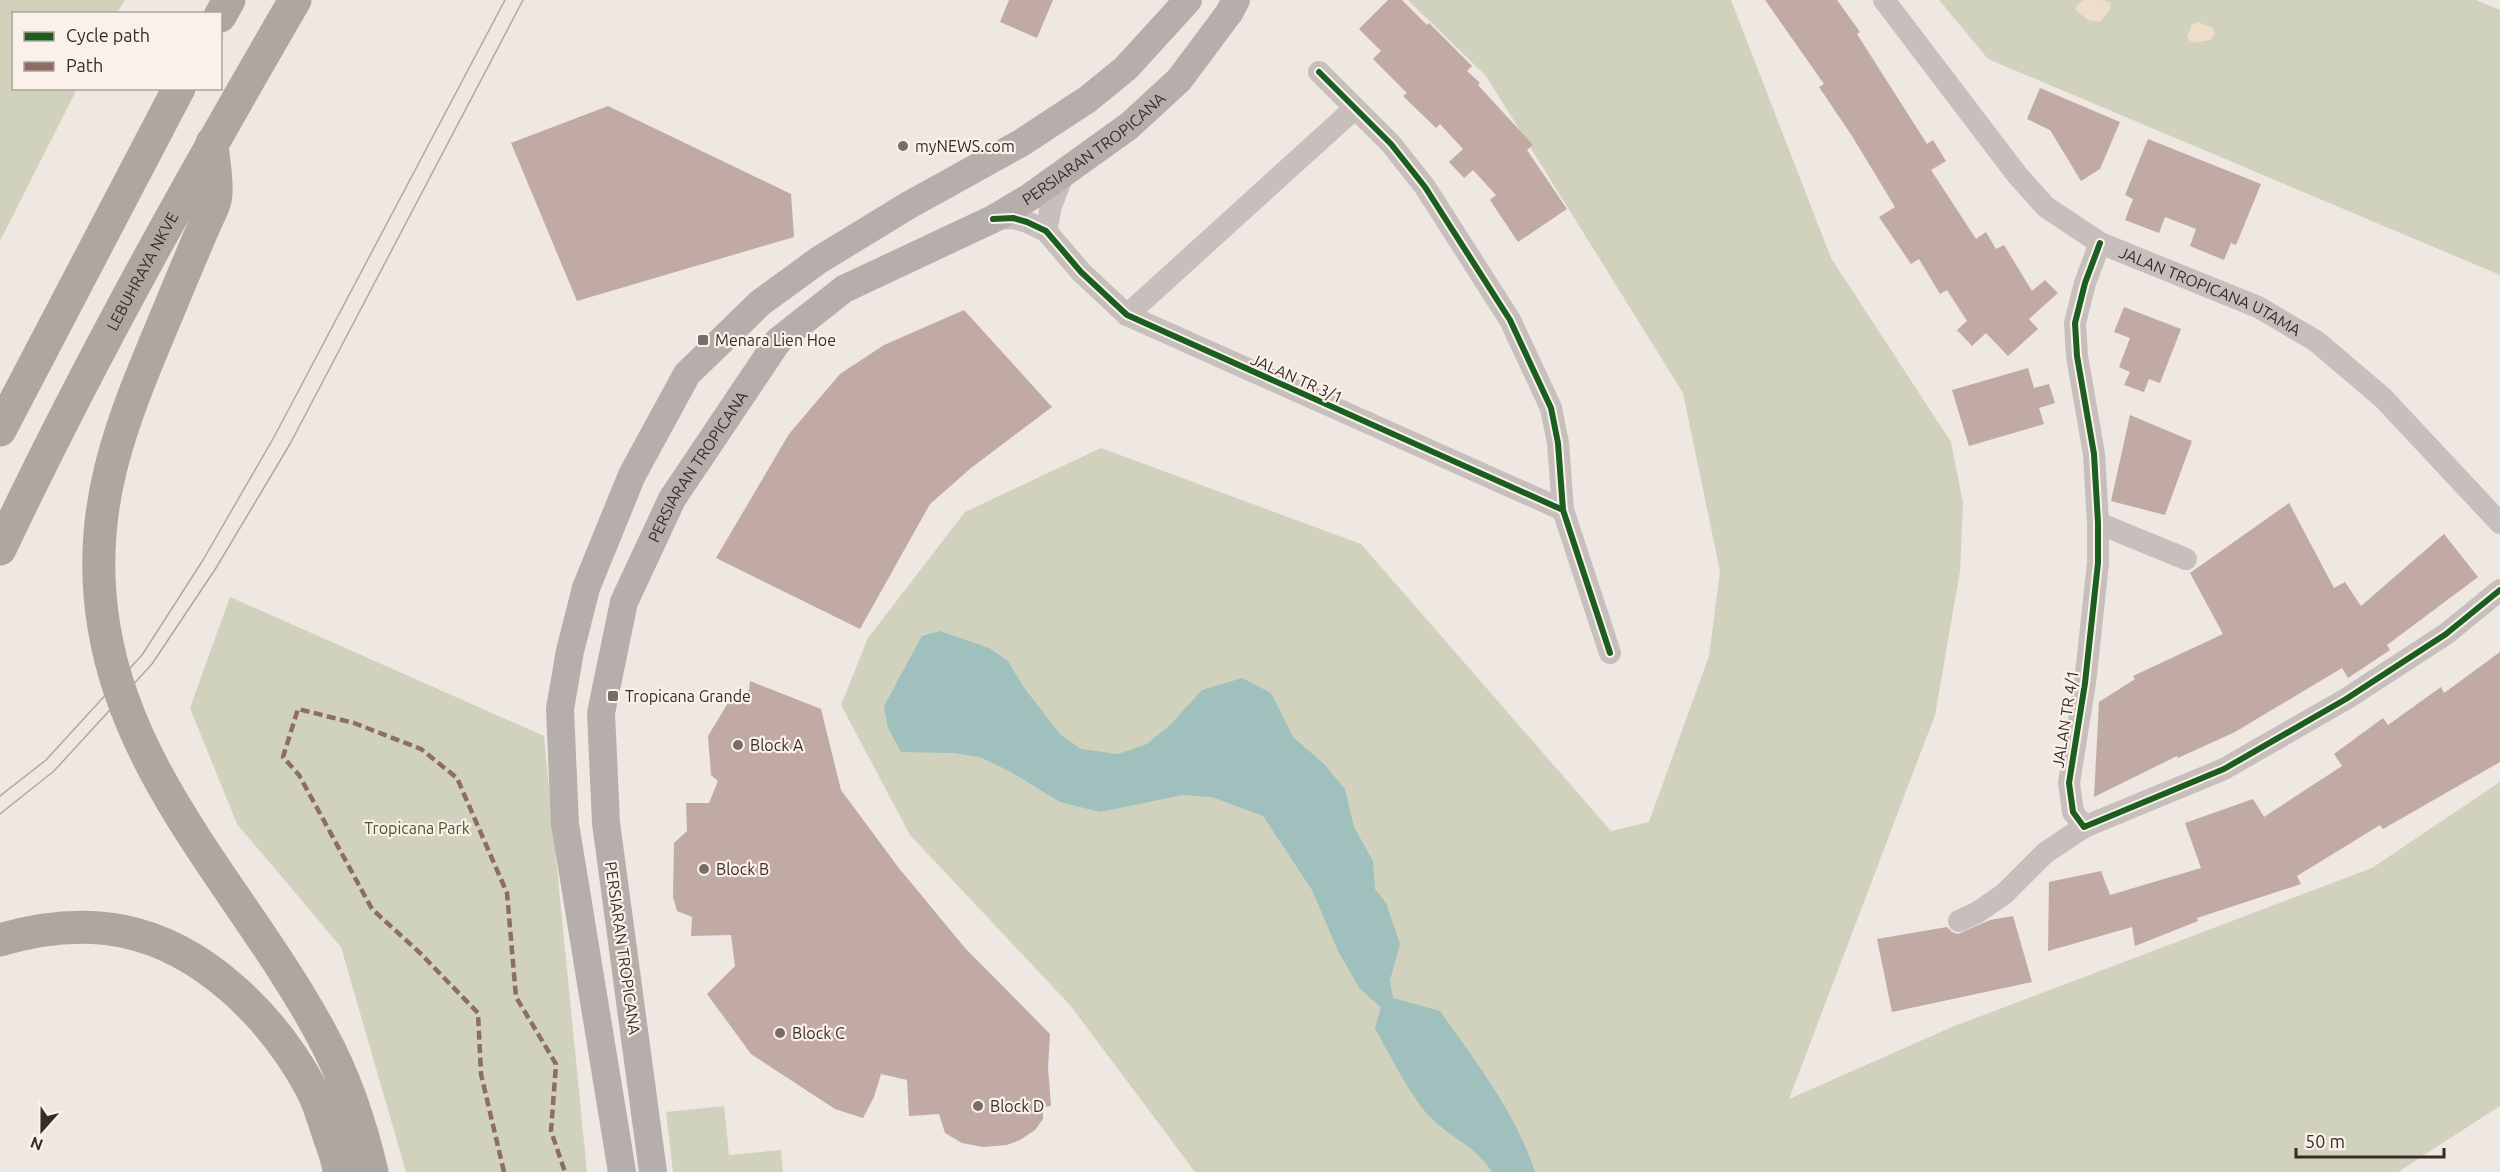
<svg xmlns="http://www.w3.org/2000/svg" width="2500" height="1172" viewBox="0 0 2500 1172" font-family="Ubuntu,sans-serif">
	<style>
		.green { fill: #d1d2bd }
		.sand { fill: #edddc9 }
		.water { fill: #9fc0bc }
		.building { fill: #c1aaa4 }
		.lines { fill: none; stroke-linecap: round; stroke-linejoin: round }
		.minor { stroke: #c7bfbb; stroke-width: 22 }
		.major { stroke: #b6aeaa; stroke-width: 28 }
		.highway { stroke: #ada6a1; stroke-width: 33 }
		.tram { stroke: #afa8a5; stroke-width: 1.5 }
		.quiet { stroke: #8d6e63; stroke-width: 4.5; stroke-dasharray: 9 4.5; stroke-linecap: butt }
		.cycleway-casing { stroke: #faf1ea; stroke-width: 10 }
		.cycleway { stroke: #1b5e20; stroke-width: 6 }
		.poi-dot { fill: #786d6a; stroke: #faf1ea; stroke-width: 2 }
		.labels { text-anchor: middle; stroke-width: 4.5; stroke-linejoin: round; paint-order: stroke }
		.poi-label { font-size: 16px; fill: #382c29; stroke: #faf1ea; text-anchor: start }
		.street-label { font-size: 16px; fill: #382c29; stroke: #faf1ea }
		.park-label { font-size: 16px; fill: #4b552d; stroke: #faf1ea }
	</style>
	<rect width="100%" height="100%" fill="#eee7e2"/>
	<!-- green -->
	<path class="green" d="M0,0H125L117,13L14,14V88L77,89L0,241Z
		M1408,0H1731L1831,258L1951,442L1963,503L1960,571L1935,715L1789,1099L1952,1027L2372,868L2500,782V1106L2398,1172H1195L1070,1005L910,835L841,705L868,638L965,512L1101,448L1361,544L1611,831L1649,822L1709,656L1720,571L1683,393L1486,76Z
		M1939,0H2476L2500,10V275L1988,59Z
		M230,597L544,736L587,1172H406L341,947L237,824L190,708Z
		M724,1106L729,1155L781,1150L783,1172H673L666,1112Z"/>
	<!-- sand -->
	<path class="sand" d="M2084,0H2103L2110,3V10L2100,22L2088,20L2075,10L2078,4Z
		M2198,22L2213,28L2215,34L2210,40L2193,43L2187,38L2192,24Z"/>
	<!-- water -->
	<path class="water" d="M940,631L989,648L1007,660L1025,689L1060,734L1081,749L1118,754L1147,744L1170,725L1202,690L1242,678L1271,693L1293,737L1324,764L1345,789L1354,827L1373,861L1375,889L1386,903L1400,944L1390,980L1393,998L1440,1011C1476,1062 1516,1113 1535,1172H1492C1477,1147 1449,1137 1429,1116C1410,1095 1389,1054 1375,1028L1381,1007L1360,989L1338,951L1312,890L1263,816L1212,797L1183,795L1100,812L1060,802L1011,772L980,757L953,753L901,752L888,728L884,706L922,636Z"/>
	<!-- building -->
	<path class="building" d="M1009,0H1053L1037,38L1000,22Z
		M1388,0H1402L1427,25L1429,23L1472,66L1467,71L1480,83L1478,85L1533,145L1527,150L1567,209L1518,242L1490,200L1496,195L1473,170L1464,178L1449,162L1463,149L1440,124L1436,128L1403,96L1407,93L1373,59L1381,51L1359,29Z
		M1765,0H1837L1860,32L1857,34L1927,144L1933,140L1946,161L1931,170L1976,239L1986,232L1996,249L2004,245L2032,291L2045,280L2058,293L2029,319L2038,329L2008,356L1986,333L1972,346L1957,330L1967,321L1947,290L1940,294L1919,259L1911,264L1879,217L1895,207L1852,136L1819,87L1824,84Z
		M2040,88L2120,122L2100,169L2081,181L2050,130L2027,119Z
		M608,106L791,194L794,237L577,301L511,143Z
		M2148,139L2261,184L2236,245L2231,243L2224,260L2190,246L2196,229L2165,217L2159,233L2125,220L2133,199L2125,195Z
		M2124,307L2181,329L2160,383L2149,379L2144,392L2124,385L2130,372L2119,367L2130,338L2114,332Z
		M964,310L1052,407L971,468L930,504L860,629L716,558L789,434L840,374L884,345Z
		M2028,368L2034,388L2049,384L2055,403L2039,408L2044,424L1969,446L1952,390Z
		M2130,415L2192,441L2165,515L2111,501Z
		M2289,503L2334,588L2345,582L2361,606L2444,534L2478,577L2387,645L2390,650L2348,678L2342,668L2235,732L2178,758L2177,756L2094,797L2099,702L2135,679L2133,676L2223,634L2190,573Z
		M2500,652V762L2383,829L2380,825L2297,876L2301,884L2197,918L2198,921L2135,946L2132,927L2048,951L2049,882L2101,871L2110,895L2201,868L2185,823L2253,799L2264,817L2342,766L2334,754L2383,718L2388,725L2441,687L2444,693Z
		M750,681L821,709L841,790L898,867L965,948L1050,1034L1048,1067L1051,1106L1043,1107V1119L1035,1130L1020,1140L1007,1145L983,1147L962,1143L945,1133L939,1114L909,1116L907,1080L881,1074L874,1097L863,1118L835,1109L751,1054L707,994L735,966L731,935L691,936L692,917L677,911L673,897L674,843L687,831L686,803H709L718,781L711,775L708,736L731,698L749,690Z
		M2013,916L2032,982L1892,1012L1877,939L1947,927L1952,932L1958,934L1990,920Z"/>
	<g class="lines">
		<!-- minor -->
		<g class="minor">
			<path id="s1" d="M1884,0L2018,176L2046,207L2100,243L2258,307L2316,341L2383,398L2500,523"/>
			<path d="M1319,72L1391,144L1425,187L1510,320L1551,408L1558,443L1563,510L1610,653"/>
			<path d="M993,219L1013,218L1027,222L1046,231L1081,272L1127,315L1563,510"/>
			<path d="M1046,231L1051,206L1065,170"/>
			<path d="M2100,243L2085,283L2075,323L2077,356L2094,454L2098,523V563L2085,683L2069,783L2073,812L2084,827L2224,769L2346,699L2446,634L2500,590"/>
			<path d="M1127,315L1354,109"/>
			<path d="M2098,523L2186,559"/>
			<path d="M1959,921L1978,912L2004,894L2045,853L2084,827"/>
		</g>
		<!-- major -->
		<g class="major">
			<path d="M622,1172L565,824L560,709L570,651L586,588L632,475L687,374L760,303L819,260L909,205L1021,143L1088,99L1126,68L1188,0"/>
			<path id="s2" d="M653,1172L606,823L601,713L624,602L672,499L778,341L844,289L993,219L1030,197L1129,126L1179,80L1229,13L1236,0"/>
		</g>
		<!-- highway -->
		<g class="highway">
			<path d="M220,16L229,0"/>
			<path d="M212,143C213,159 217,176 216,193C216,203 209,215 205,224C192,254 180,283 168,312C123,419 84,507 104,627C129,783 250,900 322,1035C345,1077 361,1125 372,1172"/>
			<path d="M0,430L179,88"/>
			<path id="s3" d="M0,549C89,361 191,179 295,0"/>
			<path d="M0,940C40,928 80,923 122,931C204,947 274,1018 312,1090C319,1103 323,1119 328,1133C332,1146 338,1158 339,1172"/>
		</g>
		<!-- tram -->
		<path class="tram" d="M0,796L46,760L142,655L203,560L274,437L505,0
			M0,814L54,771L152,664L216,568L290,444L523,0"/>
		<!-- quiet -->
		<path class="quiet" d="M504,1172L481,1074L478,1013L420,953L372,909L299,775L283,757L298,709L354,723L421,749L457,778L507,893L516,997L556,1064L551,1131L565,1172"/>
		<defs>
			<path id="cycleway" d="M1319,72L1391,144L1425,187L1510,320L1551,408L1558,443L1563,510L1610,653
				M993,219L1013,218L1027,222L1046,231L1081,272L1127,315L1563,510
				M2100,243L2085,283L2075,323L2077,356L2094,454L2098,523V563L2085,683L2069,783L2073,812L2084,827L2224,769L2346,699L2446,634L2500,590"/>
		</defs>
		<!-- cycleway casing -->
		<use href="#cycleway" class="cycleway-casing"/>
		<!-- cycleway -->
		<use href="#cycleway" class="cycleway"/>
	</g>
	<!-- markers -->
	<g class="poi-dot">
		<circle cx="903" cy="146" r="6"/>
		<rect x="697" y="334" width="12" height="12" rx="3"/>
		<rect x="607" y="690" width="12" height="12" rx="3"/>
		<circle cx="738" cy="745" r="6"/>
		<circle cx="704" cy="869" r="6"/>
		<circle cx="780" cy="1033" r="6"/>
		<circle cx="978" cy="1106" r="6"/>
	</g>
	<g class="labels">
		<!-- poi labels -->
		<g class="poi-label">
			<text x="915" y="152">myNEWS.com</text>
			<text x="715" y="346">Menara Lien Hoe</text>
			<text x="625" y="702">Tropicana Grande</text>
			<text x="750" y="751">Block A</text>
			<text x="716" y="875">Block B</text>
			<text x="792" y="1039">Block C</text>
			<text x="990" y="1112">Block D</text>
		</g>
		<!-- street labels -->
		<g class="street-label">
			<text dy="6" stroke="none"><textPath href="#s2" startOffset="1251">PERSIARAN TROPICANA</textPath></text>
			<text dy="6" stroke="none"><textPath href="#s3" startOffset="312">LEBUHRAYA NKVE</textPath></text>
			<text dy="6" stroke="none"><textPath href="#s1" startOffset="448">JALAN TROPICANA UTAMA</textPath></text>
			<text transform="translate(1297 378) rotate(24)" y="6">JALAN TR 3/1</text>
			<text dy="6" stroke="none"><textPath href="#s2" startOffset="730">PERSIARAN TROPICANA</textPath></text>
			<text transform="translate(2065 719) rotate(-81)" y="6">JALAN TR 4/1</text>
			<text transform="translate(623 948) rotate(82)" y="6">PERSIARAN TROPICANA</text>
		</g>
		<!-- park labels -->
		<g class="park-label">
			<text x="417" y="834">Tropicana Park</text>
		</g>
	</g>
	<!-- legend -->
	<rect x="12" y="12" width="210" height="78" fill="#faf1ea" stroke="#aca29d" stroke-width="1.5"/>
	<rect x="24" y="32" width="30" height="9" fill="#1b5e20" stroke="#aca29d" stroke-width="1.5"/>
	<text x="66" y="42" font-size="18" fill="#382c29">Cycle path</text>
	<rect x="24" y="62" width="30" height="9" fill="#8d6e63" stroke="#aca29d" stroke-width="1.5"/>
	<text x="66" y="72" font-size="18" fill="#382c29">Path</text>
	<!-- north arrow -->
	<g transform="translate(42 1130) rotate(201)" stroke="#faf1ea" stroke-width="4.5" paint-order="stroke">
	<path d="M0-4.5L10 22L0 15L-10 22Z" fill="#382c29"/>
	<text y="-9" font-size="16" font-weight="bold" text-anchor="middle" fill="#382c29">N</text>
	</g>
	<!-- scale -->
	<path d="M2296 1148v9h148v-9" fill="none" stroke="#382c29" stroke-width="3"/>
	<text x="2305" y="1148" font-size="18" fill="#382c29" stroke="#faf1ea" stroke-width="4.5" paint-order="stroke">50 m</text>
</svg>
